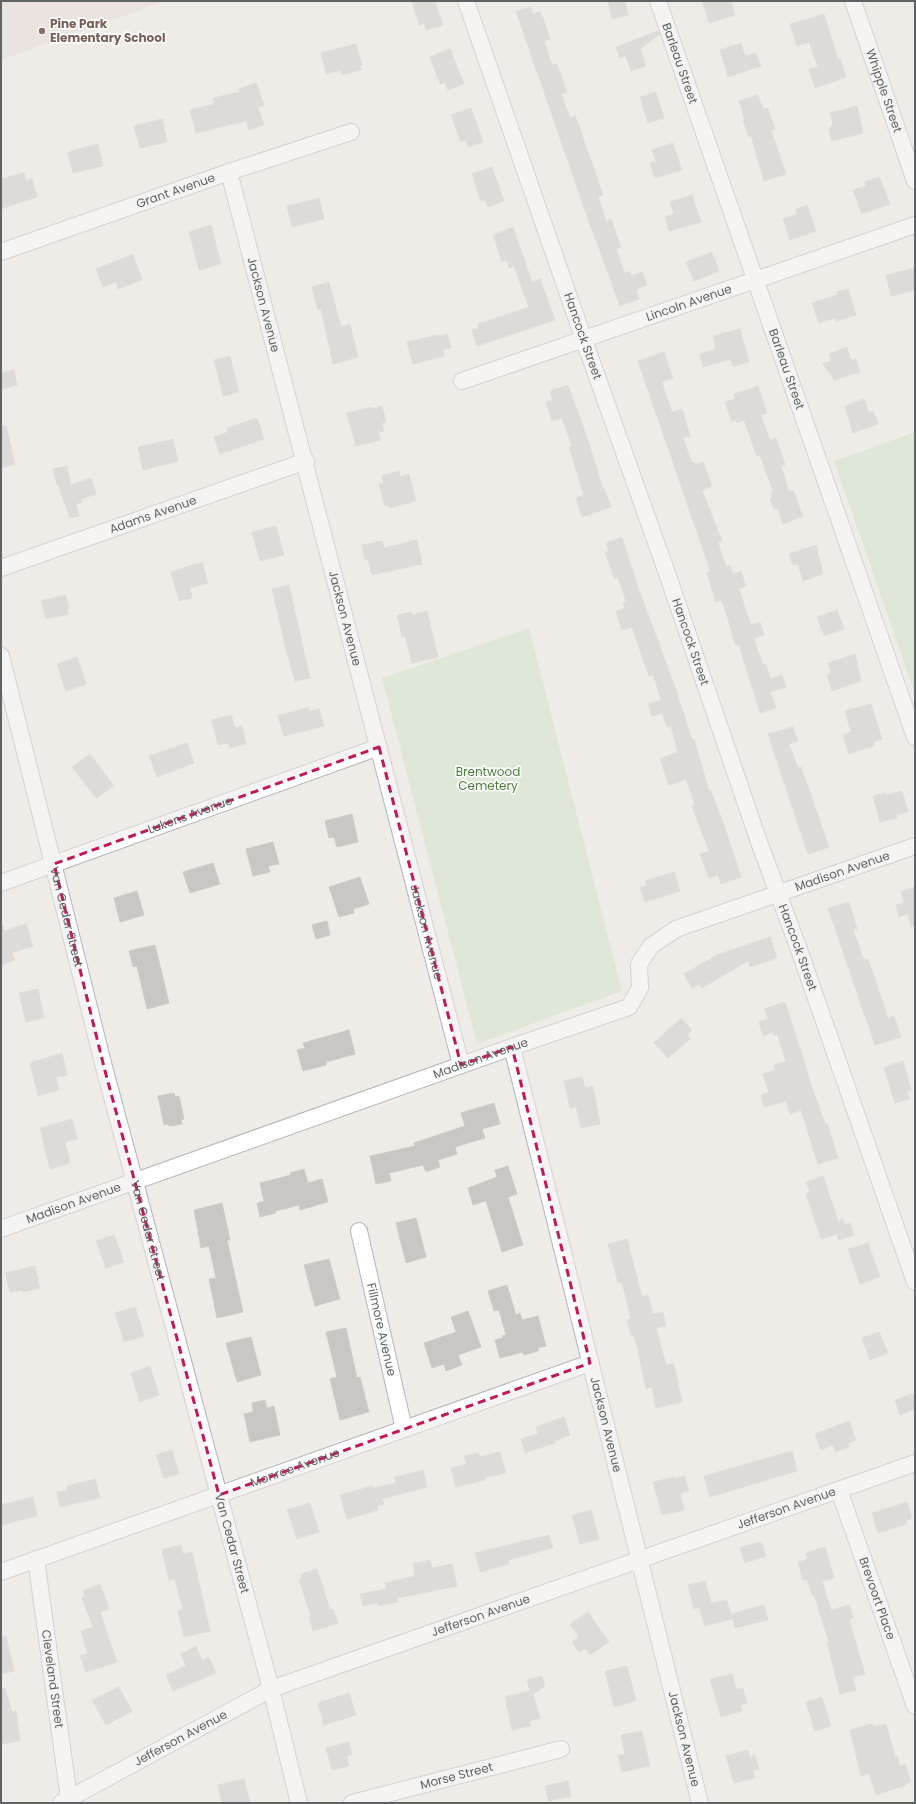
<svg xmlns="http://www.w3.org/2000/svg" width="916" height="1804" viewBox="0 0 916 1804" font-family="Poppins,sans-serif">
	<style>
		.education { fill: #e2dcd8 }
		.green { fill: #cde4c6 }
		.building { fill: #cac6c3; stroke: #d3ccc6 }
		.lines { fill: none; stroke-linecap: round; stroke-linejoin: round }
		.street-casing { stroke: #b2b5b7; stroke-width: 18 }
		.street { stroke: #fff; stroke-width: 16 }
		.marked { fill: none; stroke: #c2185b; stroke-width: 3; stroke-dasharray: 8 5; stroke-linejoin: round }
		.education-dot { fill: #8d6e63; stroke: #fff; stroke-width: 1.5 }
		.labels { text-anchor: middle; stroke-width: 3.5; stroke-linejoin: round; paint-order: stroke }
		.education-label { font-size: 12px; font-weight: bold; fill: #785e54; stroke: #fff; text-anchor: start }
		.street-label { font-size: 12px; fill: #5e6365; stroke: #fff }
		.park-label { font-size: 12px; fill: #4a7e3d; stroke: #fff }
	</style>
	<rect width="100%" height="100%" fill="#efebe7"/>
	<!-- education -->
	<path class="education" d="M1,1H165L1,60Z"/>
	<!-- green -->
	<path class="green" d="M915,432V694L834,461Z
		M529,628L622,991L477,1044L382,678Z"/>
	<!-- building -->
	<path class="building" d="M412,1H435L443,25L426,30L424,23L419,25Z
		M608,1H625L628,15L612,19Z
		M702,1H731L735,15L709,23Z
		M531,7L533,14L540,12L542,18H543L550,39L544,41L552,65L557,64L567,92L561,94L570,118L575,116L579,126L603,195L598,197L606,221L611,219L621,247L616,249L625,273L630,272L631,276L642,272L647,285L636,289L639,299L620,306L588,219L516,11Z
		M824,14L838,60L840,59L846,77L815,88L809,69L818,67L809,42L797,46L790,24Z
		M658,31L660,34L640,49L646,66L631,71L626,56L620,58L616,47Z
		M741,43L745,56L756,53L761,66L728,77L720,50Z
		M356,44L362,65L360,66L361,70L342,75L341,70L326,74L321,53Z
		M450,49L464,84L448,90L445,82L440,84L430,57Z
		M256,83L264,105L258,107L264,125L249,130L246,121L196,133L190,110L214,104L213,98L240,92L239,89Z
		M656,92L664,118L648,123L640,97Z
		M758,95L763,109L768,108L775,129L771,130L786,174L764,181L751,136L749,137L743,121L745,120L739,101Z
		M857,106L863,133L832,141L829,130L833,123L830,113Z
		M471,108L483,142L468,147L465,140L461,142L451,115Z
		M162,119L167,142L140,148L134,126Z
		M673,143L682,170L655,178L650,163L656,161L652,150Z
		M98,144L103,166L73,173L68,153L70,152V151Z
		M492,167L504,201L488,207L485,200L481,201L472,174Z
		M24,173L26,180L32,179L37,197L1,209V179Z
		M879,177L890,204L862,214L853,190L866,186L865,182Z
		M692,195L701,222L669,231L665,217L674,214L670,202Z
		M319,198L324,219L292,227L287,206Z
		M807,205L816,231L790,240L783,219L797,214L796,209Z
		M211,225L221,264L199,270L189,232Z
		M513,227L532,282L540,279L555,320L477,346L472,330L479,328L478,324L529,307L514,266L509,268L507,260L502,262L493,235Z
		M712,252L719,271L694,281L686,262Z
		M133,254L142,280L118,289L116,282L103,287L96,269Z
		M915,268V290L891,296L886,275Z
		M329,282L341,327L350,324L358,357L333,364L321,309L318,310L312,287Z
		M848,289L856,315L836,321L835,318L819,323L812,303L837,295V292Z
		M740,329L749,362L733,366L731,359L703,367L700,354L716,349L713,336Z
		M447,334L451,348L443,350L444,356L413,364L407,342L438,335L439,336Z
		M847,347L851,361L856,359L860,372L834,380L832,375L822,364L831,361L829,354Z
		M664,352L673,378L662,382L672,412L682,409L690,436L683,438L692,463L694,462L695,465L703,462L712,486L702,490L722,541L718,542L726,567L730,565L733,574L741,571L746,586L739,589L751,625L760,622L764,635L755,638L754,640L763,665L766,664L770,679L782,675L786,687L770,692L776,708L760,713L739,645L736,646L722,600L716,602L707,573L710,572L708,564L638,361Z
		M230,356L239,392L223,396L214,360Z
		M14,370L17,385L1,389V373Z
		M568,385L586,434L603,489L604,488L611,507L582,517L576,498L584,495L569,447L572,446L562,418L552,421L546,402L553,400L550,391Z
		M758,386L767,413L761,415L770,440L776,438L785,465L781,466L789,491L793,490L803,516L783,524L778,508L774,509L770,499L772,497L771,492L773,491L760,455L757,456L744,420L737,423L736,420L732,421L725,402L735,399L734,394Z
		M864,399L869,412L873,411L878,424L853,433L845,406Z
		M382,406L386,422L382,423L384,431L378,432L380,440L356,446L347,413L372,407V409Z
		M257,418L264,439L220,454L214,437L228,432L227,428Z
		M1,426H6L15,464L1,468Z
		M173,439L178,461L143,470L138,447Z
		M67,466L71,485L91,478L96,494L81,499L82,502L76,504L79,516L70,518L58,484L57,485L53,469Z
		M399,471L400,477L409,474L416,501L390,508L389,505L385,506L379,484L384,483L382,476Z
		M276,526L284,555L260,561L252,532Z
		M622,537L639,590L675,687L692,740L694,739L709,791H711L724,825L741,877L721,884L718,875L709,878L700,854L709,851L692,806L695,805L686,779L669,785L660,759L678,752L671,726L667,727L662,713L652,716L648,704L661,700L653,674L649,676L632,627L622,630L616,611L625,608L623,603L626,602L618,577L614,578L605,552L609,551L606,543Z
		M417,540L422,564L372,575L368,559L365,560L362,545L382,541L384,548Z
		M816,545L823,574L803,581L798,564L793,565L789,554Z
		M202,562L208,583L190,588L192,598L179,601L171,572Z
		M289,585L310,678L295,681L287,653L272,589Z
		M66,595L69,607L67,608L68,614L46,619L41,601Z
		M837,610L844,629L824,636L817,617Z
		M427,611L438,657L412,663L405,636L402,637L397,615L411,612L412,615Z
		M855,654L861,681L832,691L827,675L831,673L828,663Z
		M77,657L86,684L66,691L57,664Z
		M871,704L882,739L873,742L874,746L849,754L843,735L851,732L845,711Z
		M308,707L310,711L319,709L324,726L284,736L278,716Z
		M231,715L235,728L242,726L246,744L230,748L228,743L218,745L212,720Z
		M793,727L798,741L789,744L798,768L801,767L829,847L808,854L768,734Z
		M187,743L194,763L157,777L149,756Z
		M90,754L114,786L96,798L72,767Z
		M902,791L908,812L896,815L897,818L880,822L873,796L885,793L886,795Z
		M352,814L358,842L337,847L334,837L329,838L325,821Z
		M273,842L279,864L268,866L270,872L253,876L246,849Z
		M213,863L220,884L190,893L183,872Z
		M674,872L680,891L645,902L640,888L647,885L645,881Z
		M360,877L369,904L353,909L354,913L339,917L329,887Z
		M915,887V926L911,927L908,914L899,917L896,905L904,903L901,891Z
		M137,891L144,915L120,922L114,898Z
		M849,902L857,929L853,930L864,960L868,959L888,1018L894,1016L901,1037L875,1045L828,908Z
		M327,921L330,935L316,939L312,925Z
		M26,924L33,946L12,953L15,960L1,965V926H3L4,931Z
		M770,937L777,958L750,967L748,961L702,988L699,984L692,988L684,974L717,955Z
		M155,945L169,1003L147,1009L137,966L133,967L129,951Z
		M38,989L44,1018L26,1022L19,993Z
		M785,1002L808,1073H807L825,1124L827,1123L838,1158L818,1164L801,1110L790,1114L786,1101L764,1107L761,1095L769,1093L763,1074L775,1070L774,1065L786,1061L777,1034L774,1036L773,1032L763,1036L759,1022L768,1019L764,1009Z
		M681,1018L692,1030L687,1035L690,1039L668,1058L654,1043Z
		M349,1030L355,1054L326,1062V1065L303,1071L297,1050L305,1048L303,1043Z
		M62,1053L67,1075L56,1077L59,1090L38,1096L30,1063Z
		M903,1061L911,1090L907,1091L909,1099L895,1103L884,1067Z
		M582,1077L585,1088L593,1086L600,1124L581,1128L576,1107L570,1108L564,1081Z
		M174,1093L175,1097L179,1096L184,1119L181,1120L182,1124L169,1126V1124L164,1125L158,1096Z
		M494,1103L500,1124L482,1129L485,1138L455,1147L457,1154L438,1160L440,1167L426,1172L423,1165L389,1173L391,1181L376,1184L370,1156L415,1146L414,1143L465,1126L461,1113Z
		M72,1119L77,1139L65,1142L70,1163L50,1169L40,1128Z
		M508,1166L517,1194L508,1197L523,1245L502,1252L486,1201L473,1205L468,1188L497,1177L495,1170Z
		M304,1169L308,1183L322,1179L328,1202L300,1210L299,1205L275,1211L276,1213L260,1217L257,1203L264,1201L260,1183L291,1175L290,1173Z
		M823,1176L838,1221L843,1219L845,1225L850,1223L854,1235L839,1240L837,1234L821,1239L806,1194L810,1192L806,1182Z
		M222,1203L230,1240H227L243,1312L217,1318L209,1279L216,1278L209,1246L201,1248L194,1210Z
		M416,1218L426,1257L406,1263L396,1223Z
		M114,1235L124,1262L106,1268L96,1241Z
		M627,1239L642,1297L648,1295L653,1314L663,1312L666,1326L656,1328L666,1365L674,1364L682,1402L656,1408L652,1387L646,1389L638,1350L634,1335H631L627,1320L631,1319L622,1282L618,1283L608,1244Z
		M868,1243L880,1277L860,1284L848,1249Z
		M329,1259L340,1299L315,1306L304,1265Z
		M35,1266L40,1288L23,1292L22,1290L10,1292L5,1273Z
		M507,1285L516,1315L520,1313L522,1320L538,1316L546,1346L538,1348V1351L524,1355L523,1352L500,1358L495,1340L503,1338L502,1336L506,1335L499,1310L494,1311L488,1291Z
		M135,1307L144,1336L124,1342L115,1313Z
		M468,1311L481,1347L458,1355L462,1365L446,1371L444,1364L432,1368L424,1343L456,1332L451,1317Z
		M346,1328L357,1378L360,1377L369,1412L340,1420L330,1379L337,1377L326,1332Z
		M879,1332L888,1353L870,1360L862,1338Z
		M251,1337L261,1375L237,1382L226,1343Z
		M150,1366L159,1395L140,1402L131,1373Z
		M915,1393V1409L900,1415L895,1400Z
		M265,1400L267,1408L274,1406L280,1435L250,1442L244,1414L253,1412L252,1403Z
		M564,1417L570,1435L554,1441L555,1443L525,1453L521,1439L538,1434L536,1427Z
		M849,1421L856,1440L848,1443L849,1447L835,1452L833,1445L821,1450L815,1434Z
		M172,1450L179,1474L164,1478L156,1455Z
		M792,1451L797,1471L710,1497L704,1476Z
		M500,1452L506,1473L484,1478L485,1480L456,1487L451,1468L466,1464L464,1456L478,1453L480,1457Z
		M423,1470L427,1487L382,1499L384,1504L377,1506L378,1510L347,1519L340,1495L372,1486L373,1488L396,1483L395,1477Z
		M685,1476L689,1491L680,1493L684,1510L662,1515L653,1482L675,1477V1479Z
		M95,1479L100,1498L60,1507L57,1492L68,1490L67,1486Z
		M33,1497L37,1516L1,1525V1505Z
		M907,1502L912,1518L906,1521L907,1524L878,1533L872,1513Z
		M310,1503L319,1532L297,1539L287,1510Z
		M591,1510L599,1539L580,1544L572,1515Z
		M549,1535L553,1548L508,1560L509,1564L480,1572L475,1553Z
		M761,1542L766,1556L745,1563L740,1547Z
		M181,1545L183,1554L192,1552L210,1631L184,1637L178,1611L183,1610L175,1579L169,1580L162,1550Z
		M825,1547L834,1578L822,1581L831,1610L849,1605L853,1618L849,1620L865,1674L853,1677L856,1690L840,1694L827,1642H829L814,1595H812L807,1579L803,1580L798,1562L808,1559L806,1553Z
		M430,1560L432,1568L452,1564L457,1586L397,1598L398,1602L378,1606V1603L363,1606L360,1594L386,1589L385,1583L414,1576L415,1574L413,1564Z
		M317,1569L330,1610L333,1609L338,1623L313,1631L309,1617H311L299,1579L302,1578L301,1574Z
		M705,1581L711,1603L727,1600L732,1619L705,1626L699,1607L694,1609L688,1585Z
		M100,1584L109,1609L100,1612L117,1662L86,1672L80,1656L88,1654L81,1631L93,1627L82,1598L85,1597L83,1591Z
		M764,1605L768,1620L735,1628L731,1614Z
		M588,1612L609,1642L590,1655L585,1648L579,1652L572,1642L579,1637L570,1624Z
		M6,1636L14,1671L1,1674V1637Z
		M196,1646L202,1660L209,1657L216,1673L173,1691L166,1675L186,1666L181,1654Z
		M627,1666L636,1701L614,1707L605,1671Z
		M732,1674L737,1690L743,1688L747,1703L740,1705L742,1711L721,1717L710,1679Z
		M542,1676L545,1686L533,1694L540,1718L530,1721L531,1726L512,1730L505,1697L530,1691L527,1680Z
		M119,1687L132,1711L106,1725L92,1700Z
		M1,1688H5L12,1712L16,1711L20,1741L1,1744Z
		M349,1693L356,1715L324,1725L318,1703Z
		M822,1697L831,1726L815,1731L806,1702Z
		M872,1724L873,1727L886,1724L895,1757L897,1756L900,1766L905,1764L911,1782L905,1784L906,1785L876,1795L869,1773L861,1776L850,1730Z
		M642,1731L650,1766L622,1772L618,1756L625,1754L621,1735Z
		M349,1742L352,1754L347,1756L349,1766L332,1770L326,1748Z
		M748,1750L750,1757L755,1755L759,1769L753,1770L755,1778L734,1783L726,1756Z
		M244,1779L250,1803H222L218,1785Z
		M568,1781L571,1796L549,1801L545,1786Z"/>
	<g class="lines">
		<defs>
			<g id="street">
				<path id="s1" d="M466,1L584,340L668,576L759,842L797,944L915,1282"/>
				<path id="s2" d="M658,1L915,737"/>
				<path id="s3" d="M853,1L915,181"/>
				<path id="s4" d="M229,172L461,1065"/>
				<path id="s5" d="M1,252L229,172L351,132"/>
				<path id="s6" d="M462,381L915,225"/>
				<path id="s7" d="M1,568L306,461"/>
				<path id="s8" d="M1,656L104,1067L271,1689L299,1803"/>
				<path id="s9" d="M1,883L379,747"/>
				<path id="s10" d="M512,1047L700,1803"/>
				<path id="s11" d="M1,1229L512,1047L629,1007L640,988L639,964L651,946L676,929L915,846"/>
				<path id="s12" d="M359,1231L404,1429"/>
				<path id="s13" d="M839,1490L915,1706"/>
				<path id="s14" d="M36,1559L69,1798"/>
				<path id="s15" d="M1,1572L590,1363"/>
				<path id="s16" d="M61,1803L271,1689L915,1463"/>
				<path id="s17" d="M352,1803L561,1749"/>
			</g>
		</defs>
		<!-- street casing -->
		<use href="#street" class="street-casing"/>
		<!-- street -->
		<use href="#street" class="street"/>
	</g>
	<!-- marked area -->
	<path d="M0 0H916V1804H0ZM379,747L461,1065L512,1047L590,1363L219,1495L104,1067L54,864Z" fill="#efebe7" fill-opacity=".55" fill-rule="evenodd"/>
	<path class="marked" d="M379,747L461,1065L512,1047L590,1363L219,1495L104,1067L54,864Z"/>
	<!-- markers -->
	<circle class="education-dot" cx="42" cy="31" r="4"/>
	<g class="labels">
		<!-- education labels -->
		<g class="education-label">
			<text x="50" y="28">Pine Park<tspan x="50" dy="14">Elementary School</tspan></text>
		</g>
		<!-- street labels -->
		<g class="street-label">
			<text dy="4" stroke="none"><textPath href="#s2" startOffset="66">Barleau Street</textPath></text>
			<text dy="4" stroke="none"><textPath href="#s3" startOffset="95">Whipple Street</textPath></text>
			<text dy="4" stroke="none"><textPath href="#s5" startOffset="185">Grant Avenue</textPath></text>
			<text dy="4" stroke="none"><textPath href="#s6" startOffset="240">Lincoln Avenue</textPath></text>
			<text dy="4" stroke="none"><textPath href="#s4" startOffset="137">Jackson Avenue</textPath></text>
			<text dy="4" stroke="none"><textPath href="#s1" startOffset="355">Hancock Street</textPath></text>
			<text dy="4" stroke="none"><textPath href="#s2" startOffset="390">Barleau Street</textPath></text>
			<text dy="4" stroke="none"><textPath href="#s7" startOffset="161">Adams Avenue</textPath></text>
			<text dy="4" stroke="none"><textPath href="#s4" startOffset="461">Jackson Avenue</textPath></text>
			<text dy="4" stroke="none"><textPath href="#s1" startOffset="679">Hancock Street</textPath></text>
			<text dy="4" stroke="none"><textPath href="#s9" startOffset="201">Lukens Avenue</textPath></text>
			<text dy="4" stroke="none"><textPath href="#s11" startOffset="940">Madison Avenue</textPath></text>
			<text dy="4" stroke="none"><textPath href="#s8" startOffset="269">Van Cedar Street</textPath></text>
			<text dy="4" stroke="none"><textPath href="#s4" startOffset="785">Jackson Avenue</textPath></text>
			<text dy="4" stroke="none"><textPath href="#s1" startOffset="1003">Hancock Street</textPath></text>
			<text dy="4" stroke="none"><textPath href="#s11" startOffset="509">Madison Avenue</textPath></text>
			<text dy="4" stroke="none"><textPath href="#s11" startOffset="77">Madison Avenue</textPath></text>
			<text dy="4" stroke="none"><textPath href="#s8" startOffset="593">Van Cedar Street</textPath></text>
			<text dy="4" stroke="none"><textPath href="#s12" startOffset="101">Fillmore Avenue</textPath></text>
			<text dy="4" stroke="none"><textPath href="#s10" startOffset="389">Jackson Avenue</textPath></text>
			<text dy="4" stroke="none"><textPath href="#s15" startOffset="312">Monroe Avenue</textPath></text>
			<text dy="4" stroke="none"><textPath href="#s16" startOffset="785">Jefferson Avenue</textPath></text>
			<text dy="4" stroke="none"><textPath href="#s8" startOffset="917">Van Cedar Street</textPath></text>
			<text dy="4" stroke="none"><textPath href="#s13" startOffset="115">Brevoort Place</textPath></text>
			<text dy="4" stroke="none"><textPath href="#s16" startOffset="461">Jefferson Avenue</textPath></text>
			<text dy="4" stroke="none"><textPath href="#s14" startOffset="121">Cleveland Street</textPath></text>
			<text dy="4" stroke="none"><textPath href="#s16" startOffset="136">Jefferson Avenue</textPath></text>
			<text dy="4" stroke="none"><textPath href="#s10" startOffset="713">Jackson Avenue</textPath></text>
			<text dy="4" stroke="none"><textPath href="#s17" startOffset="108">Morse Street</textPath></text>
		</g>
		<!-- park labels -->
		<g class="park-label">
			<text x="488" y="776">Brentwood<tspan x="488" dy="14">Cemetery</tspan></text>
		</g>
	</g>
	<!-- border -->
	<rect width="916" height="1804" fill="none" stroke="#5e6365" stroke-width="4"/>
</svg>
